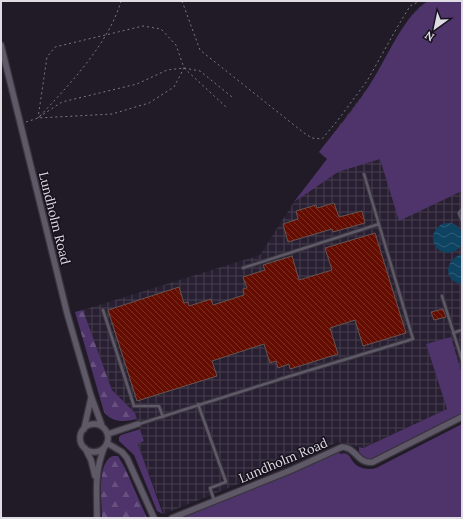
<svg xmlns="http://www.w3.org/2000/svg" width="463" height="519" viewBox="0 0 463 519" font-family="Lora,serif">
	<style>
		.industrial { fill: url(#industrial-grid) }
		.green { fill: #4e346a }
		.forest { fill: url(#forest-firs) }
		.water { fill: url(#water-waves) }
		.building { fill: url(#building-back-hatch); stroke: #655450 }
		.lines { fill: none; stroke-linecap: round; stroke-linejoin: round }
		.lane-casing { stroke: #39353f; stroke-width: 4.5 }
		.street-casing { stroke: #39353f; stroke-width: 8 }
		.path { stroke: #7c7882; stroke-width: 1; stroke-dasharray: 2 3; stroke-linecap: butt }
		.lane { stroke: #5f5967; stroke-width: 2.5 }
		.street { stroke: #5f5967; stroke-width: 5.5 }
		.labels { text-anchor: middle; stroke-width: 3; stroke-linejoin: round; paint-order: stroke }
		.street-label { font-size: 13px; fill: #dfdce4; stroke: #17121e }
	</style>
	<defs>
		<pattern id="industrial-grid" width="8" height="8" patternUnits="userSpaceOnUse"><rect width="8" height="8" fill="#282032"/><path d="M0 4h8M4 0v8" fill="none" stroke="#474050"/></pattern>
		<pattern id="forest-firs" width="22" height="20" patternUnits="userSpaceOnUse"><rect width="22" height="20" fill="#4e346a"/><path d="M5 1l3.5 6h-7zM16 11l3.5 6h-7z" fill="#67517f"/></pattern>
		<pattern id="water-waves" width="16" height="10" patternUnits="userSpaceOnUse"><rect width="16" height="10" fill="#0e4361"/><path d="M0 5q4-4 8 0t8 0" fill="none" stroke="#315e78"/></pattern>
		<pattern id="building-back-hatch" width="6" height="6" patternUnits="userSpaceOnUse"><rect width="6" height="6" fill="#660d01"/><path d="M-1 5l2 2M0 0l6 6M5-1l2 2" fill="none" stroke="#7b3026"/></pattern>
	</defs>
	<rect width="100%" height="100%" fill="#211b27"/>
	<!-- industrial -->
	<path class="industrial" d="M428,1H462V374L451,338L426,344L447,409L362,448L338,442L273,470L164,514L138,444L144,441L135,413L112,390L83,310L260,255L294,202L327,159L319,152L369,86L409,18L419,7Z"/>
	<!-- green -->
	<path class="green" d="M428,1H462V191L399,221L380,159L338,172L294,202L327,159L319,152C336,130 354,109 369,86C387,59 401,19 428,1Z
		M451,337L462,374V413L371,459C365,460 362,457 359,452V447L363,448L447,409L426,344Z
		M462,424V518H182L339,452L340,454C349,451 350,458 354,463C360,469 369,470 376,468Z
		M140,429L144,441L138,444L163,514L157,511L134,455L119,441V437L121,435Z"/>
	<!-- forest -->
	<path class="forest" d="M83,310L112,390L135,413L137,419C125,422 112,423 104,412L75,312Z
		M113,456H118L125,468L147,518H102C102,503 96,462 113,456Z"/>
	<!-- water -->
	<path class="water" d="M433 238a15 15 0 1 1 30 0a15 15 0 1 1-30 0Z
		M459,255H462V284C444,282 444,262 459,255Z"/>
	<!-- building -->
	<path class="building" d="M334,203L339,217L362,211L365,223L333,232L332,229L288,242L283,224L298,219L296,211L316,205L317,208Z
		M375,233L406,333L363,346L355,320L330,328L338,354L290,369L289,364L278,368L276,361L270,363L264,344L212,361L217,376L137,401L108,310L179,287L184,303L188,302L189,306L211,299L213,305L244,295L243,289L247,288L243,277L265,270L263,265L292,256L299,280L332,270L325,248Z
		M443,309L446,317L434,320L431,312Z"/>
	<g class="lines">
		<defs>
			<path id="lane" d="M462,209L459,213L462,221
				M243,268L379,224
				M442,296L462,360
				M103,310L134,406H159L163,417
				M453,333L462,330
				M198,404L226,482L210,488L214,500
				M139,424L287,377L413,339L364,174"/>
			<path id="street" d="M1,45L67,313L91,396L102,426
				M80 438a14 14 0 1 1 28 0a14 14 0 1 1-28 0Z
				M84,429L91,398
				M108,434L138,424
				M107,443L122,452L127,458L154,518
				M85,448L91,460L95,476
				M97,518C97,491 94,474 104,448
				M172,518L289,471L342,447C356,447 358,465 373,462L462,417"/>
		</defs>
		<!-- lane casing -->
		<use href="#lane" class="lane-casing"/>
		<!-- street casing -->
		<use href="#street" class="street-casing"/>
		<!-- path -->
		<path class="path" d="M182,1L200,50L304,133L312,138L322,139L338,120L367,81L398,26L410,6L420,1
			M184,68L226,107
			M40,116C70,84 109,43 121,1
			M39,117L62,102L137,84L167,70L184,68L200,71L232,97
			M26,122L38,118L112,114L149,103L174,87L184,68L176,45L161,29L143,26L55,47L47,57L38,118"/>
		<!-- lane -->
		<use href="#lane" class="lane"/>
		<!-- street -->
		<use href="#street" class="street"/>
	</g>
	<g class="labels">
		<!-- street labels -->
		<g class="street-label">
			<text transform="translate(55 218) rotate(76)" y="5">Lundholm Road</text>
			<text transform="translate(283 460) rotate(-23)" y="5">Lundholm Road</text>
		</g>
	</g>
	<!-- border -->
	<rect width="463" height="519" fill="none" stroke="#dfdce4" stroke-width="4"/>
	<!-- north arrow -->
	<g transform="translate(435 28) rotate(213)" stroke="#17121e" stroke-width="3" paint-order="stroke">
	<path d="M0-3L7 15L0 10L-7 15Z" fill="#dfdce4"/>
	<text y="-6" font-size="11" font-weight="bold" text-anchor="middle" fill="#dfdce4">N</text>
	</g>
</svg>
